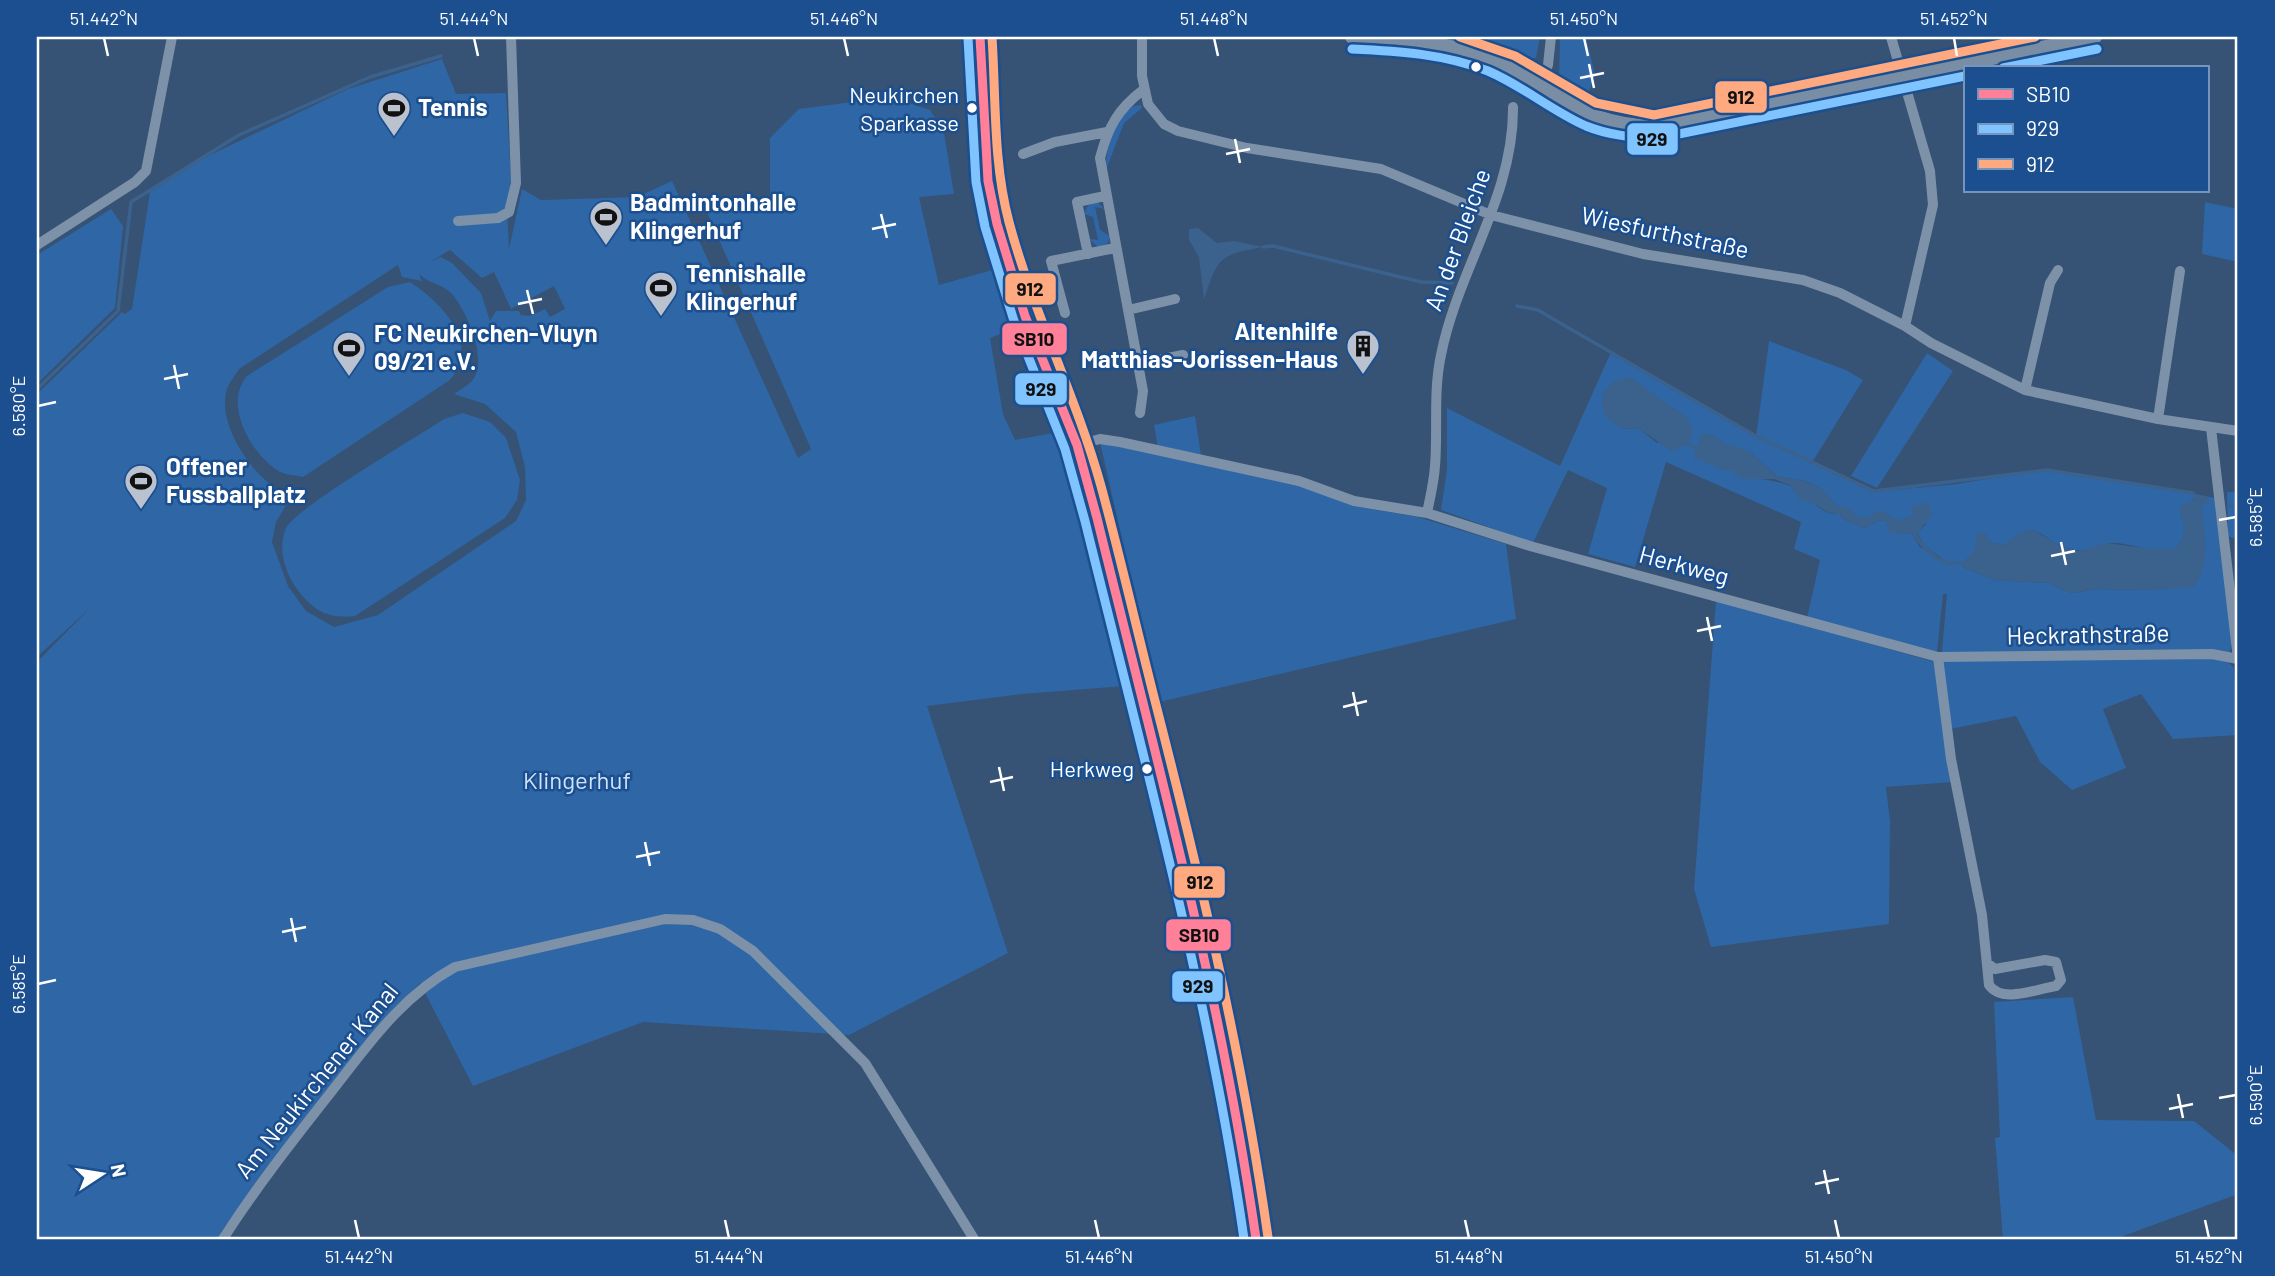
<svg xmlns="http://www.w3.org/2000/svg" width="2275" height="1276" viewBox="0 0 2275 1276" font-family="Barlow,sans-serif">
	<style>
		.green { fill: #2f66a5; fill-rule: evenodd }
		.water { fill: #3b618d }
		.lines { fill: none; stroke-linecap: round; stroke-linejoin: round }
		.stream { stroke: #3b618d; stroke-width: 3.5 }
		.street { stroke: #7d92a8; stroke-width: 10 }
		.secondary { stroke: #798da4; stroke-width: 14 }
		.bus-1-casing { stroke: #1b4f8f; stroke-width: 14 }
		.bus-2-casing { stroke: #1b4f8f; stroke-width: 14 }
		.bus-3-casing { stroke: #1b4f8f; stroke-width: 14 }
		.bus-1 { stroke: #ff8098; stroke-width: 9 }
		.bus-2 { stroke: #80c4ff; stroke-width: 9 }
		.bus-3 { stroke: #ffa980; stroke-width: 9 }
		.ticks { fill: none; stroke: #fff; stroke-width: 2.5 }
		.bus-dot { fill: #fff; stroke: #1b4f8f; stroke-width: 2.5 }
		.labels { text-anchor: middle; stroke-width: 5; stroke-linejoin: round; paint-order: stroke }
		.bus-label { font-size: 22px; fill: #fff; stroke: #1b4f8f; text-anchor: end }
		.poi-label { font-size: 24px; font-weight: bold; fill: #fff; stroke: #1b4f8f; text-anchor: start }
		.street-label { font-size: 24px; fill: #fff; stroke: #1b4f8f }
		.park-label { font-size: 24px; fill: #cfe3fa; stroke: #1b4f8f }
		.line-badge { stroke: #1b4f8f; stroke-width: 2.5 }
		.pale-badge-label { font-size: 19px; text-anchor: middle; font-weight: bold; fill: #111 }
		.neatline { fill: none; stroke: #fff; stroke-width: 2.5 }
		.ticks-label { font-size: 18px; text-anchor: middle; fill: #fff }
	</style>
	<rect width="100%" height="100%" fill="#365274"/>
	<!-- green -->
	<path class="green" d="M1469,37H1540L1536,58H1521Z
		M1560,37H1586L1595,75L1586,100L1564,87L1559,80Z
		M442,59L456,94L506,93L511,179L507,211L509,249L522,189L541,200L637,197L672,181L798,458L811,449L703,203L770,197V138L799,109L890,97L930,110L944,133L954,194L919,197L939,285L999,268L1021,326L990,338L1003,414L1015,440L1059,432L1090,524L1125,686L1022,694L927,706L1008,953L849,1035L643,1022L473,1086L420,983L392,1013L221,1232L223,1239H37V662L90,608L37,657V394L122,312L125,314L132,309L150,192L206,157L348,89ZM450,250L482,278L494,272L511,309L554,286L565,309L550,317L545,309L530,316L521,315L519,311H496L490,321L481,293L452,263L441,257L430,262ZM398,265L402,277L422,281L419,274C428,283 444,285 452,294C467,312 489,360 472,381C467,386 459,390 454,394L485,404L516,432L525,467L526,500L516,521L378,615L334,627L306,611L288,586L272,542L276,522L288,502C281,489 271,486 261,476C242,457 220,421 226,393C227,385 235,376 239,369Z
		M1141,105L1142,108L1124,123L1106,170C1105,146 1115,126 1128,107Z
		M1097,202L1105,209L1095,207L1100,230L1110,236L1108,243L1099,248L1089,239L1098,240L1093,217L1084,214L1088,205Z
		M2205,202L2238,209V262L2202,254Z
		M111,209L123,226L115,308L37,384V255Z
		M410,282C441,302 482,344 450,380L303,477C295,475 284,475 277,470C250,452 223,404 247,376L388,287Z
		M1769,341L1846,370L1863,380L1813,461L1781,448L1874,492L1957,484L2047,469L2216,498L2232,642L2228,662L2234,668L2238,735L2173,739L2141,694L2103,709L2126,768L2072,790L2040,762L2016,716L1950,729L1941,661L1947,594H1943L1937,653L1807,618L1820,560L1794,549L1801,522L1666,462L1635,567L1588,554L1607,488L1568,470L1533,543L1441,510L1447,469V408L1560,466L1611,352L1756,437ZM1667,404L1687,418L1657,443L1640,429L1620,428ZM1713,435L1724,444L1751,453L1777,476L1805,481L1820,488L1837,506L1857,517L1899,521L1913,516L1926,524L1917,533L1926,547L1947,562L1920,547L1912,534C1901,531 1891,532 1885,521L1879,520L1864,528L1843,519L1840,514C1818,516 1806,491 1788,485C1772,480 1761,478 1744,479L1733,468L1723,469L1719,465ZM2195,497L2201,505L2202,520L2148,590L2096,589L2072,593L2048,583L1995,580L1963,567C1965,556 1980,548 1989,542L2004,545C2049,516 2037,544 2076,550C2090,552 2100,543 2113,543C2133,543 2155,555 2176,549C2183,538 2189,529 2181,517Z
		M1927,353L1953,371L1877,488L1851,476Z
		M463,413L490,422L506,438L520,480L517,500L505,518L355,616C328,619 313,611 297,589C285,572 277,548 286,528C296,508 417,437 444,419Z
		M1195,416L1201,455L1158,448L1154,425Z
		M1100,442L1298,484L1353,506L1418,517L1506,544L1516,619L1159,702Z
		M2227,492H2238V540L2228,536Z
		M1716,601L1935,662L1953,782L1886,787L1890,821L1889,924L1711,947L1694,889Z
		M2073,997L2096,1120L2194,1121L2238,1156V1194L2115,1239H2003L1995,1138L2000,1137L1994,1002Z"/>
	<!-- water -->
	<path class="water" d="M1198,228L1217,243L1234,241L1263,247C1219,255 1218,257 1204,300L1199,257L1189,240V229Z
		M1630,377L1687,418L1693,431L1689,444L1671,451L1640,429L1620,428L1605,416L1602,405L1603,392L1614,381Z
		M1701,434L1713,435L1724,444L1739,447L1751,453L1777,476L1805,481L1820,488L1837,506L1851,509L1857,517H1870L1880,510L1899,521L1913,516L1911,507L1928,502L1932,514L1917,534C1925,546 1939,562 1955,562V565C1936,566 1921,548 1912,534L1890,533L1885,521L1879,520L1864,528L1843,519L1840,514C1824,515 1816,500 1800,500L1790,485L1774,479H1744L1735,475L1733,469L1727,471L1694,458Z
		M2193,493L2208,497L2209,504L2201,505C2205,532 2211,563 2194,587L2148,590L2096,589L2072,593L2048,583L1995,580L1963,567L1964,561L1975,550L1977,534L1985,532L1990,542L2004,545L2020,533L2032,529L2062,547L2079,551L2107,543L2151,549H2176C2186,533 2186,528 2179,511L2182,505L2194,500Z"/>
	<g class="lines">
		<!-- stream -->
		<path class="stream" d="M1263,247L1273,246L1421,282L1452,283
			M1517,306L1538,310L1555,320L1756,436L1874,491L2047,470L2193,493
			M37,389L118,311L131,202L239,135L370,77L441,56
			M1689,444L1696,449
			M2231,506L2238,507
			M1955,563H1964"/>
		<!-- street -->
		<path class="street" d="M1142,37V76L1148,104L1164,124L1178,131L1247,148L1381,169L1491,215L1643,254L1803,280L1840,293L1905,326L1931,343L2025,390L2158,419L2238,431
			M1891,37L1930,171L1933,205L1905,326
			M1539,85L1548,65L1551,37
			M1023,154L1055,142L1107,132
			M458,221L498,218L509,212L516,183L511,37
			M37,245L135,182L146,171L172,37
			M1088,254L1077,202L1105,196
			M1128,310L1175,299
			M1065,313L1051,261L1115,248
			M1138,364L1183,355
			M2025,390L2050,283L2058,270
			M1140,413L1143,391L1100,158C1108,127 1118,109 1143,90
			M2158,419L2180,271
			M1077,445L1100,439L1120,442L1299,481L1354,501L1427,513L1530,546L1938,657L2212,654L2238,659L2211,428
			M1427,513C1430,498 1434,482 1435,466C1438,429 1433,392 1441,355C1458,269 1514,196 1513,107
			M1938,657L1951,759L1982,915L1989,985C2002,1004 2036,989 2056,986L2061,980L2056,962L2045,960L1995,969L1987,963
			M223,1239C255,1189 291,1143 328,1096C366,1048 400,997 455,967L665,919L693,920L720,929L753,951L865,1063L974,1239"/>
		<!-- secondary -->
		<path class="secondary" d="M980,37L988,181L997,224L1025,316L1077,445L1097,518C1154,757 1226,996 1256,1239
			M1352,37C1405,38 1460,43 1509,67C1569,97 1580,124 1655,127L2095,37"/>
		<defs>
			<path id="bus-1" d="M980,37L988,181L997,224L1025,316L1077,445L1097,518C1156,758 1221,995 1256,1239"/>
			<path id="bus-2" d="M968,38L976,182L985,227L1014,321L1065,449L1085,521C1144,760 1209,996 1244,1239
				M1352,49C1398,51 1445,54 1488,71C1523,86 1552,111 1586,126C1608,135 1631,137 1654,139L1965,76
				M2003,68L2097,49"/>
			<path id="bus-3" d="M992,37C996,98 993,162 1009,222C1033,312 1076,396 1101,486C1120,556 1136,626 1154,697C1200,876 1242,1054 1268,1237
				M1460,37L1515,56L1596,103L1654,115L2035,37"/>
		</defs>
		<!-- bus-1 casing -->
		<use href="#bus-1" class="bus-1-casing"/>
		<!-- bus-2 casing -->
		<use href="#bus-2" class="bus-2-casing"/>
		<!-- bus-3 casing -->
		<use href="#bus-3" class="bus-3-casing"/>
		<!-- bus-1 -->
		<use href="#bus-1" class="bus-1"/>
		<!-- bus-2 -->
		<use href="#bus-2" class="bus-2"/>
		<!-- bus-3 -->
		<use href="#bus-3" class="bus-3"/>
	</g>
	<!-- ticks -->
	<path class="ticks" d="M104,38L108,56M474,38L478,56M844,38L848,56M1214,38L1218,56M1584,38L1588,56M1954,38L1957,56M1589,64L1594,88M1580,78L1604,73M1235,139L1240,163M1226,154L1250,149M881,214L887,238M872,229L896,224M527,290L533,314M518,304L542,299M174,365L179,389M164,379L188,374M38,406L56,402M2219,520L2236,517M2061,542L2066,565M2051,556L2075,551M1707,617L1712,641M1697,631L1721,626M1353,692L1358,716M1343,707L1367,701M999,767L1004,791M990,782L1013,777M645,842L650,866M636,857L660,852M291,918L296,942M282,932L306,927M38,984L56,980M2178,1094L2183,1118M2219,1098L2236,1095M2169,1109L2193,1104M1824,1170L1829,1194M1815,1184L1839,1179M355,1220L359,1238M725,1220L729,1238M1095,1220L1099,1238M1465,1220L1469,1238M1835,1220L1839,1238M2205,1220L2209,1238"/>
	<!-- icons -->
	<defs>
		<symbol id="stadium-pin" viewBox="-11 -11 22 30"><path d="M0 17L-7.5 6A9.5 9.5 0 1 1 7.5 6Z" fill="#b9c2ce" stroke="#1b4f8f"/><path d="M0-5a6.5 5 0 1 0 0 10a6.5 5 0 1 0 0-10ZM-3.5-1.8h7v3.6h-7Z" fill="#111"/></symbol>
		<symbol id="building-pin" viewBox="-11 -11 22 30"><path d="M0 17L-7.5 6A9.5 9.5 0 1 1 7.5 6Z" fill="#b9c2ce" stroke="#1b4f8f"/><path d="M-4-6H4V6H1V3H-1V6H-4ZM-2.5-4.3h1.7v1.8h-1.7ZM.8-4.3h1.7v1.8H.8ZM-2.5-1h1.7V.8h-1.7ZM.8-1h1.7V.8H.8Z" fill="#111"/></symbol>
	</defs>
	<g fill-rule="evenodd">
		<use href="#stadium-pin" x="375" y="89" width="38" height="52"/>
		<use href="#stadium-pin" x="587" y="198" width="38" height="52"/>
		<use href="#stadium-pin" x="642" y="269" width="38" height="52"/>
		<use href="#building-pin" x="1344" y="327" width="38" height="52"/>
		<use href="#stadium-pin" x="330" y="329" width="38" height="52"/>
		<use href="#stadium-pin" x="122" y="462" width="38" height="52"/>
	</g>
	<!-- markers -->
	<g class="bus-dot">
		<circle cx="1476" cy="67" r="6"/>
		<circle cx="972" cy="108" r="6"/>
		<circle cx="1147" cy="769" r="6"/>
	</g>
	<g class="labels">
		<!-- bus labels -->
		<g class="bus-label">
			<text x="959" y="103">Neukirchen<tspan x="959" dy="28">Sparkasse</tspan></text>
			<text x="1134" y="777">Herkweg</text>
		</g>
		<!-- poi labels -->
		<g class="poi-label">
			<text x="418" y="116">Tennis</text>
			<text x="630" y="211">Badmintonhalle<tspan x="630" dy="28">Klingerhuf</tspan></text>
			<text x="686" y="282">Tennishalle<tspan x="686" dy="28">Klingerhuf</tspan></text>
			<text x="1338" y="340" text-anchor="end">Altenhilfe<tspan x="1338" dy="28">Matthias-Jorissen-Haus</tspan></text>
			<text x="374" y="342">FC Neukirchen-Vluyn<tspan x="374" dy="28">09/21 e.V.</tspan></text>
			<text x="166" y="475">Offener<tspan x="166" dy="28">Fussballplatz</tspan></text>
		</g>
		<!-- street labels -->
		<g class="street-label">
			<text transform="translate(1665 233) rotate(12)" y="8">Wiesfurthstraße</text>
			<text transform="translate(1458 240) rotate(-70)" y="8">An der Bleiche</text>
			<text transform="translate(1684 566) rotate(15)" y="8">Herkweg</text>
			<text transform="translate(2088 635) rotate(-1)" y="8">Heckrathstraße</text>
			<text transform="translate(317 1081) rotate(-51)" y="8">Am Neukirchener Kanal</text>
		</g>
		<!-- park labels -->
		<g class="park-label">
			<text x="577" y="789">Klingerhuf</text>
		</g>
	</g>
	<g class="line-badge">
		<rect x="1714" y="80" width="54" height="34" rx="7" fill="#ffa980"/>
		<rect x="1626" y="122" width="53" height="34" rx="7" fill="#80c4ff"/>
		<rect x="1004" y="272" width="53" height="34" rx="7" fill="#ffa980"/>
		<rect x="1001" y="322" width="67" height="34" rx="7" fill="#ff8098"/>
		<rect x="1014" y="372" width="54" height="34" rx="7" fill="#80c4ff"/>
		<rect x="1173" y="865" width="53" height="34" rx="7" fill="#ffa980"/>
		<rect x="1165" y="918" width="67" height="34" rx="7" fill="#ff8098"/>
		<rect x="1171" y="970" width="53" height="33" rx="7" fill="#80c4ff"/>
	</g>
	<g class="pale-badge-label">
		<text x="1741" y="104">912</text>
		<text x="1652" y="146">929</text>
		<text x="1030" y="296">912</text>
		<text x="1034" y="346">SB10</text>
		<text x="1041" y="396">929</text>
		<text x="1200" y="889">912</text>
		<text x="1199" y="942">SB10</text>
		<text x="1198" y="993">929</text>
	</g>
	<!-- border -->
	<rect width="2275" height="1276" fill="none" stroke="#1b4f8f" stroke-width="77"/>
	<!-- legend -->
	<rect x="1964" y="66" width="245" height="126" fill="#1b4f8f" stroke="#7695bc" stroke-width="2"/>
	<rect x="1978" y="89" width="35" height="10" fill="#ff8098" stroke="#7695bc" stroke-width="2"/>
	<text x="2026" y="102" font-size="21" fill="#ffffff">SB10</text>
	<rect x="1978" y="124" width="35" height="10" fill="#80c4ff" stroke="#7695bc" stroke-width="2"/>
	<text x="2026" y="136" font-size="21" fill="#ffffff">929</text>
	<rect x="1978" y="159" width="35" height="10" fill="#ffa980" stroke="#7695bc" stroke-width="2"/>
	<text x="2026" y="172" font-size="21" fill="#ffffff">912</text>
	<!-- north arrow -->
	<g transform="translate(102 1174) rotate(78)" stroke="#1b4f8f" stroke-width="5" paint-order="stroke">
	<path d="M0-5L12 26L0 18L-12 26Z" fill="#ffffff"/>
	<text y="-10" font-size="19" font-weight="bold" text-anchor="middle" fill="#ffffff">N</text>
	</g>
	<rect x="38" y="38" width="2198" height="1200" class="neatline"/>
	<g class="ticks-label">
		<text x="104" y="25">51.442°N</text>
		<text x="474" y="25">51.444°N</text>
		<text x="844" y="25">51.446°N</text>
		<text x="1214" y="25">51.448°N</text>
		<text x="1584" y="25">51.450°N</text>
		<text x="1954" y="25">51.452°N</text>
		<text transform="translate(19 406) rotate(-90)" y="6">6.580°E</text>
		<text transform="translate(2256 517) rotate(-90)" y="6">6.585°E</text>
		<text transform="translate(19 984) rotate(-90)" y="6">6.585°E</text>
		<text transform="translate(2256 1095) rotate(-90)" y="6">6.590°E</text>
		<text x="359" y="1263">51.442°N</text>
		<text x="729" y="1263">51.444°N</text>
		<text x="1099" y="1263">51.446°N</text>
		<text x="1469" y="1263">51.448°N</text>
		<text x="1839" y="1263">51.450°N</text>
		<text x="2209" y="1263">51.452°N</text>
	</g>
</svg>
